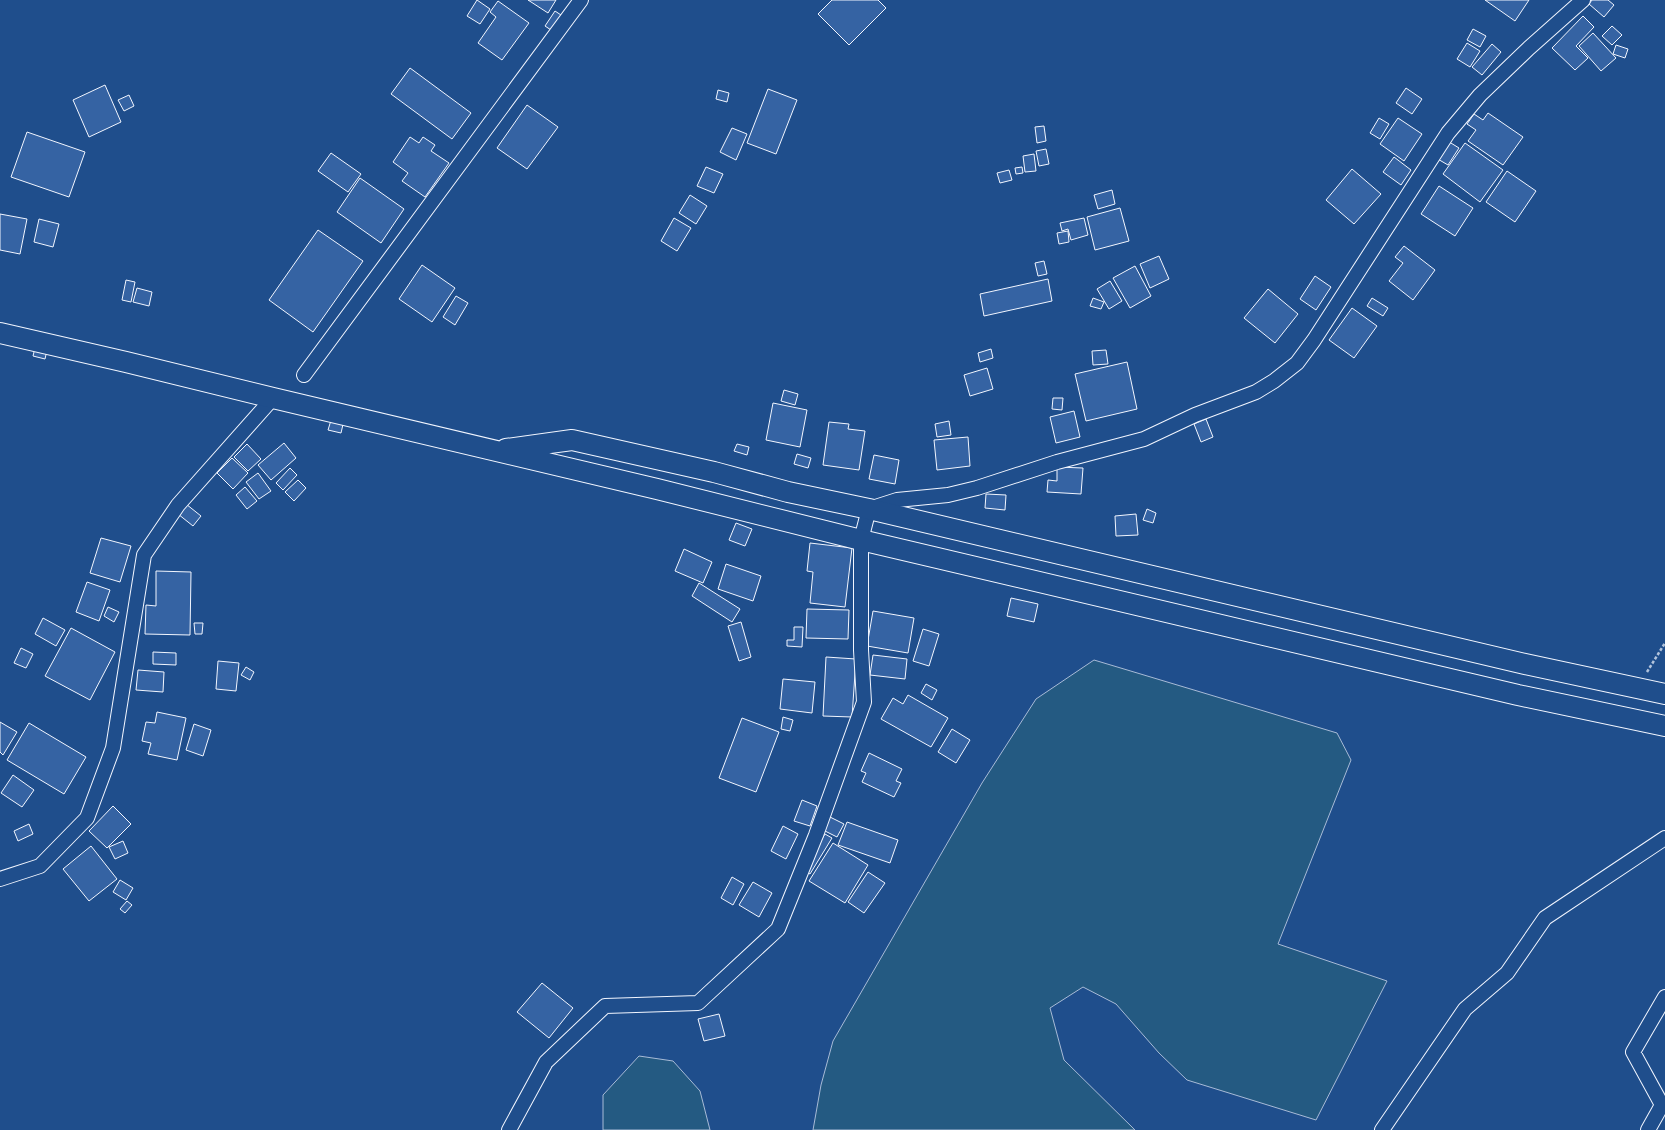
<svg xmlns="http://www.w3.org/2000/svg" width="1665" height="1130" viewBox="0 0 1665 1130" font-family="Raleway,sans-serif">
	<style>
		.green { fill: #245a82; stroke: #a8bbd7 }
		.building { fill: #3563a3; stroke: #f2f6ff }
		.lines { fill: none; stroke-linecap: round; stroke-linejoin: round }
		.street-casing { stroke: #f2f6ff; stroke-width: 16 }
		.secondary-casing { stroke: #f2f6ff; stroke-width: 22 }
		.path { stroke: #b3c4dc; stroke-width: 2.5; stroke-dasharray: 3 2; stroke-linecap: butt }
		.street { stroke: #1f4e8c; stroke-width: 14 }
		.secondary { stroke: #1f4e8c; stroke-width: 20 }
	</style>
	<rect width="100%" height="100%" fill="#1f4e8c"/>
	<!-- green -->
	<path class="green" d="M1094,660L1337,733L1351,760L1278,944L1387,981L1316,1120L1187,1080L1159,1053L1116,1004L1083,987L1050,1008L1064,1060L1135,1130H813L821,1085L833,1041L982,783L1036,699Z
		M639,1056L673,1061L700,1091L710,1130H603V1095Z"/>
	<!-- building -->
	<path class="building" d="M477,0L490,9L480,24L467,16Z
		M528,0H556L548,13Z
		M832,0H878L886,8L849,45L818,14Z
		M1485,0H1529L1515,21Z
		M1592,0H1608L1614,5L1604,17L1589,4Z
		M498,1L529,23L502,60L478,43L496,17L490,12Z
		M555,11L564,17L554,32L545,26Z
		M1583,16L1594,27L1576,46L1588,58L1575,70L1552,48Z
		M1612,26L1622,35L1612,45L1602,36Z
		M1473,29L1486,36L1480,47L1467,40Z
		M1593,33L1616,58L1601,71L1579,46Z
		M1467,43L1480,51L1470,67L1457,59Z
		M1492,44L1501,52L1482,75L1472,67Z
		M1616,45L1628,49L1625,58L1613,54Z
		M410,68L471,113L452,139L391,94Z
		M105,85L121,122L89,137L73,100Z
		M1406,88L1422,99L1412,114L1396,103Z
		M768,89L797,100L776,154L747,143Z
		M718,90L729,93L727,102L716,99Z
		M129,95L134,106L124,111L118,100Z
		M527,105L558,127L527,169L497,148Z
		M1488,113L1523,137L1503,165L1468,141L1476,130L1467,124L1474,114L1483,120Z
		M1379,118L1389,124L1380,139L1370,133Z
		M1398,118L1422,134L1404,161L1380,144Z
		M1044,126L1046,141L1037,143L1035,127Z
		M732,128L747,134L736,160L720,152Z
		M27,132L85,152L69,197L11,177Z
		M410,137L419,143L423,137L435,145L431,151L449,163L425,197L402,181L408,173L393,162Z
		M1446,140L1459,148L1448,165L1436,158Z
		M1465,143L1503,170L1480,202L1443,174Z
		M1046,149L1049,164L1039,166L1036,151Z
		M331,153L361,174L348,192L318,171Z
		M1034,154L1036,171L1025,172L1023,156Z
		M1394,157L1411,170L1401,185L1383,172Z
		M706,167L723,174L714,193L697,186Z
		M1022,167L1023,173L1016,174L1015,168Z
		M1352,169L1381,194L1354,224L1326,200Z
		M1009,170L1012,180L1000,183L997,173Z
		M1507,171L1536,191L1515,222L1486,202Z
		M360,178L404,209L381,243L337,212Z
		M1439,186L1473,208L1455,236L1421,214Z
		M1112,190L1115,204L1098,209L1094,195Z
		M690,195L707,206L696,224L679,213Z
		M1120,208L1129,241L1095,250L1087,217Z
		M0,214L27,219L20,254L0,250Z
		M674,218L691,228L677,251L661,241Z
		M1084,218L1088,235L1071,240L1068,229L1062,231L1060,223Z
		M39,219L59,224L53,247L34,242Z
		M318,230L363,261L313,332L269,300Z
		M1068,231L1069,242L1059,244L1057,233Z
		M1404,246L1435,270L1413,300L1389,281L1403,263L1395,257Z
		M1159,256L1169,279L1150,288L1140,264Z
		M1044,261L1047,274L1038,276L1035,263Z
		M422,265L455,288L432,322L399,299Z
		M1135,266L1151,296L1130,308L1113,278Z
		M1315,276L1331,287L1316,310L1300,299Z
		M1048,279L1052,301L984,316L980,294Z
		M126,280L135,282L131,302L122,300Z
		M1110,281L1122,301L1109,309L1097,289Z
		M137,288L152,292L149,306L133,302Z
		M1268,289L1298,314L1275,343L1244,318Z
		M456,296L468,303L455,325L443,317Z
		M1093,298L1104,302L1101,309L1090,306Z
		M1372,298L1388,308L1383,316L1367,306Z
		M1352,308L1377,326L1354,358L1329,340Z
		M36,344L48,346L45,359L33,356Z
		M991,349L993,358L980,362L978,353Z
		M1106,350L1108,364L1093,365L1092,351Z
		M1127,362L1137,409L1086,421L1075,374Z
		M987,368L993,389L970,396L964,375Z
		M784,390L798,394L795,405L781,401Z
		M1053,398H1063L1062,410L1052,409Z
		M773,403L807,410L800,447L766,440Z
		M1074,411L1080,437L1056,443L1050,417Z
		M332,417L344,420L341,433L328,430Z
		M1206,419L1213,437L1201,442L1194,424Z
		M949,421L951,435L937,437L935,424Z
		M829,422L849,424L848,429L865,431L859,470L823,465Z
		M968,437L970,466L937,470L934,440Z
		M284,443L296,458L271,480L258,465Z
		M247,444L261,459L248,471L234,457Z
		M737,444L749,447L747,455L734,451Z
		M797,454L811,458L808,468L794,464Z
		M874,455L899,460L895,484L869,479Z
		M232,458L248,473L233,489L217,473Z
		M1057,467L1083,468L1081,494L1047,492L1048,480L1057,481Z
		M290,468L297,475L283,490L276,483Z
		M258,473L271,491L259,499L246,482Z
		M298,480L306,488L294,501L285,492Z
		M245,487L257,501L247,509L236,495Z
		M986,494L1006,495L1005,510L985,508Z
		M186,504L201,516L193,526L178,514Z
		M1147,509L1156,513L1153,523L1143,520Z
		M1136,514L1138,535L1116,536L1115,516Z
		M736,523L752,529L745,546L729,540Z
		M101,538L131,546L120,582L90,573Z
		M810,543L852,548L845,607L810,603L813,572L807,571Z
		M684,549L712,562L703,583L675,571Z
		M726,564L761,576L753,601L718,589Z
		M156,571L191,572L190,635L145,634L146,605L156,606Z
		M87,582L110,590L99,621L76,612Z
		M699,583L740,609L732,622L692,596Z
		M1011,598L1038,604L1034,622L1007,616Z
		M108,607L119,612L114,622L104,616Z
		M807,609L849,610L848,639L806,638Z
		M873,611L914,618L908,653L867,646Z
		M43,618L65,630L56,646L35,634Z
		M741,622L751,657L739,661L728,626Z
		M194,623H203L202,634H195Z
		M794,627H803L802,647L787,646V640H794Z
		M71,628L115,652L90,700L45,676Z
		M923,629L939,634L929,666L913,661Z
		M21,648L33,654L26,668L14,663Z
		M153,652L176,653V665L153,664Z
		M873,655L907,659L905,679L870,675Z
		M826,657L856,659L852,717L823,716Z
		M218,661L239,663L236,691L216,689Z
		M246,667L254,672L250,680L241,675Z
		M138,670L164,672L163,692L136,690Z
		M783,679L815,682L812,713L780,709Z
		M926,684L937,690L932,700L921,693Z
		M908,695L948,718L931,747L881,719L893,698L903,704Z
		M157,712L186,718L177,760L148,754L151,743L142,741L146,722L155,723Z
		M783,717L793,720L790,731L781,729Z
		M742,718L779,732L756,792L719,778Z
		M0,722L17,732L3,755L0,752Z
		M29,723L86,757L64,794L7,760Z
		M194,724L211,730L203,756L186,750Z
		M952,729L970,740L956,763L938,752Z
		M869,753L902,769L896,781L901,783L894,797L862,782L866,773L861,771Z
		M13,775L34,790L22,807L1,793Z
		M802,800L817,806L810,826L794,821Z
		M113,806L131,824L107,848L89,831Z
		M828,816L844,824L837,837L821,829Z
		M847,822L898,840L890,863L838,845Z
		M29,824L33,834L18,841L14,831Z
		M783,826L798,834L786,859L771,851Z
		M825,834L832,838L810,874L803,870Z
		M123,841L128,853L115,859L109,847Z
		M833,843L868,865L845,903L809,881Z
		M91,846L117,879L89,901L63,869Z
		M868,872L885,883L864,913L848,902Z
		M732,877L744,884L733,905L721,898Z
		M120,880L133,888L126,900L113,892Z
		M753,882L772,893L759,917L739,905Z
		M127,901L132,905L125,913L120,909Z
		M542,983L573,1008L549,1038L517,1012Z
		M719,1014L725,1036L704,1041L698,1019Z"/>
	<g class="lines">
		<defs>
			<path id="street" d="M304,375L581,0
				M0,879L40,866L87,818L113,748L144,555L178,505L273,398
				M509,1130L546,1062L605,1006L698,1003L778,929L816,835L864,702L861,650V540L869,509L897,500L948,495L977,488L1057,462L1144,439L1195,415L1256,392L1274,381L1297,363L1314,340L1448,133L1480,95L1529,48L1583,0
				M1382,1130L1465,1009L1507,973L1545,918L1665,838
				M1648,1130L1662,1105L1633,1052L1665,997"/>
			<path id="secondary" d="M0,333L126,362L273,398L657,489L861,540L1518,695L1665,726
				M506,449L572,440L714,472L788,492L869,509L1525,664L1665,694"/>
		</defs>
		<!-- street casing -->
		<use href="#street" class="street-casing"/>
		<!-- secondary casing -->
		<use href="#secondary" class="secondary-casing"/>
		<!-- path -->
		<path class="path" d="M1647,672L1665,643"/>
		<!-- street -->
		<use href="#street" class="street"/>
		<!-- secondary -->
		<use href="#secondary" class="secondary"/>
	</g>
</svg>
